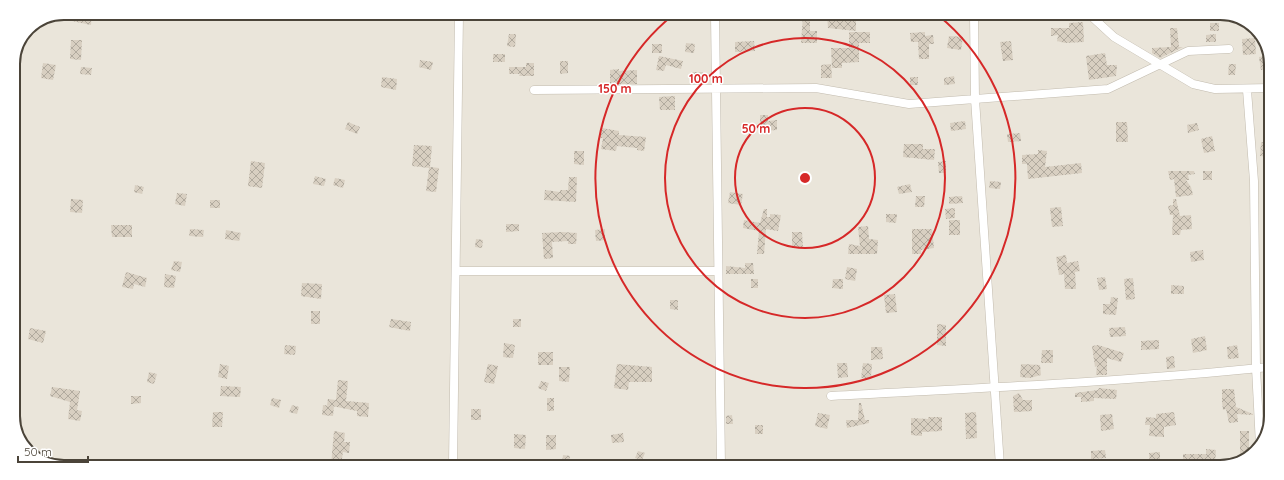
<svg xmlns="http://www.w3.org/2000/svg" width="1284" height="480" viewBox="0 0 1284 480" font-family="Quicksand,sans-serif">
	<style>
		.residential { fill: #eae5da }
		.building { fill: url(#building-cross-hatch) }
		.lines { fill: none; stroke-linecap: round; stroke-linejoin: round }
		.street-casing { stroke: #c2bbae; stroke-width: 9 }
		.street { stroke: #fff; stroke-width: 8 }
		.ring { fill: none; stroke: #d62828; stroke-width: 2 }
		.rim { fill: none; stroke: #4b4439; stroke-width: 2 }
		.centre { fill: #d62828; stroke: #fff; stroke-width: 2 }
		.ring-label { font-size: 12px; text-anchor: middle; font-weight: bold; fill: #d62828; stroke: #fff; stroke-width: 3; stroke-linejoin: round; paint-order: stroke }
	</style>
	<defs>
		<pattern id="building-cross-hatch" width="8" height="8" patternUnits="userSpaceOnUse"><rect width="8" height="8" fill="#d8cfc1"/><path d="M0 0l8 8M0 8l8-8" fill="none" stroke="#b1aa9e"/></pattern>
	</defs>
	<rect width="100%" height="100%" fill="#f6f3ec"/>
	<!-- residential -->
	<path class="residential" d="M64,13L1237,16L1260,33L1271,60L1268,433L1251,457L1220,467L47,464L23,447L13,420V61L28,28Z"/>
	<!-- building -->
	<path class="building" d="M73,13H92L91,25L72,21Z
		M803,15H810V31H817V43H801Z
		M827,15H851V20H856V31L828,28Z
		M1083,22L1084,42L1065,43L1057,41L1058,35L1051,36V28H1069V23Z
		M1210,23H1219V31H1210Z
		M1170,28H1177L1179,47H1183L1160,58L1152,53V48L1171,47Z
		M849,32H870V43H859V62L842,63V68H832L831,48H849Z
		M925,32V36L933,35L934,44H929V59H919L918,42H911L910,33Z
		M509,34H516L515,47L507,46Z
		M1216,34V42H1206V35Z
		M949,36L963,37L961,50L947,48Z
		M1255,38L1256,54L1243,55L1242,39Z
		M71,40H82L81,60L70,59Z
		M754,41L755,51L735,52V42Z
		M1011,41L1013,60L1003,61L1000,42Z
		M686,43L695,44L694,53L685,52Z
		M652,44H662V53H652Z
		M1105,53L1107,65H1117L1116,76L1089,80L1086,56Z
		M493,54H505V62H493Z
		M1269,55L1271,68L1261,70L1259,57Z
		M659,56L683,61L681,69L666,65L664,71L656,70Z
		M420,60L433,62L431,70L419,67Z
		M560,61H568V73L560,74Z
		M43,63L56,65L53,80L41,78Z
		M526,63H534V76H519L520,74H509V67H526Z
		M831,64L832,78H821V65Z
		M1229,64H1236L1235,75H1228Z
		M81,67L92,68L91,75L80,74Z
		M619,69V71L637,70V84H610V70Z
		M692,72H703V83H692Z
		M954,76L955,84L944,85V78Z
		M382,77L397,79L396,90L381,87Z
		M910,77H918V85H910Z
		M675,96V110H660L659,97Z
		M760,115H768V121L777,120V130L760,131Z
		M965,121L966,129L951,131L950,123Z
		M348,122L360,127L357,134L345,129Z
		M1116,122H1127L1128,142H1116Z
		M1197,123L1199,130L1188,133L1187,125Z
		M602,128L619,131V135L646,137L644,151L637,150V148L617,146L616,151L601,149L603,138H600Z
		M1020,133L1021,141L1008,142L1007,134Z
		M1212,136L1215,151L1204,153L1201,139Z
		M1261,142L1270,143V157L1260,156Z
		M904,144H923V149H935L934,160L903,157Z
		M414,145L432,146L430,167L439,168L436,192L426,191L429,168L412,166Z
		M1038,150L1047,151L1045,167L1081,163L1082,173L1028,179L1027,164H1022V155L1038,154Z
		M574,151H584V165L574,164Z
		M251,161L265,163L262,188L248,186Z
		M946,161V173H939L938,162Z
		M1168,171H1194L1195,174L1188,175L1189,180H1186L1191,187L1193,195L1176,197L1174,179L1170,180Z
		M1203,171H1212V180H1203Z
		M315,176L326,179L324,186L313,184Z
		M569,177H577L576,202L544,200L545,190L560,192V190H568Z
		M335,178L345,180L343,188L333,185Z
		M990,181L1001,182L1000,189L989,188Z
		M910,184L912,192L899,194L897,187Z
		M135,185L144,187L142,194L134,192Z
		M730,192L743,194L741,205L728,203Z
		M177,193L187,194L185,206L175,204Z
		M916,196H925L924,207H915Z
		M962,196L963,203L949,204V197Z
		M71,199L83,200L82,213L70,212Z
		M1173,199H1176L1180,216L1191,215L1192,229L1181,230L1180,235H1172L1173,215H1170L1168,206L1173,205Z
		M210,200H220V208H210Z
		M1061,207L1063,226L1052,227L1050,208Z
		M955,208V218L946,219L945,209Z
		M764,209H767V217H770V214L781,215L778,231L766,229L764,254H757L759,231L743,228L744,220L760,223Z
		M886,214H897L896,223L886,222Z
		M949,220H960V235H949Z
		M506,224H519V231L506,232Z
		M111,225H132V237H112Z
		M868,226L869,239L878,240L877,254H848L849,244L860,246L858,227Z
		M190,229L204,230L203,237L189,236Z
		M605,229V240L596,241L595,230Z
		M912,229H932L934,248L921,250V254H912Z
		M226,230L241,233L239,241L225,239Z
		M562,232L577,233L576,244H568V241L552,242L553,258L544,259L542,233Z
		M792,232H802L803,248H792Z
		M476,239L483,240L482,248L475,247Z
		M1203,250L1204,260L1191,262L1190,252Z
		M1066,255L1067,263L1078,261L1080,271L1075,272L1076,289H1065L1064,274L1059,275L1056,257Z
		M174,261L182,262L180,272L171,270Z
		M745,263H753L754,274H726V266L745,268Z
		M847,267L857,269L855,281L845,279Z
		M126,272L147,278L145,287L134,284L133,289L122,287Z
		M165,274L176,276L174,288L164,287Z
		M1105,277L1107,289L1099,290L1097,278Z
		M1133,278L1135,299L1126,300L1124,279Z
		M751,279H758V288H751Z
		M833,279H843V289L832,288Z
		M302,283L322,284L321,299L301,296Z
		M1171,285L1184,286V294H1171Z
		M895,294L897,312L886,313L884,295Z
		M1111,297L1118,298L1116,315L1103,314V304H1110Z
		M670,300H678V310L670,309Z
		M311,311H320V324H311Z
		M391,319L411,322L410,331L389,327Z
		M513,319H521V327H513Z
		M937,324L946,325V346L937,345Z
		M1125,327L1126,336L1110,337L1109,328Z
		M30,328L46,331L43,343L28,339Z
		M1205,336L1207,350L1193,353L1191,339Z
		M1159,340V349L1141,350V341Z
		M504,343L515,345L513,358L503,357Z
		M285,345L296,346L295,355L284,354Z
		M1098,345L1124,353L1121,362L1107,358V375H1096L1097,366L1095,367L1092,346Z
		M1237,345L1239,358L1228,359L1227,347Z
		M871,347H882L883,359L871,360Z
		M1042,350H1053V363H1041Z
		M538,352H553V365H538Z
		M1174,356L1175,368L1167,369L1166,357Z
		M837,363H847L848,377L838,378Z
		M863,363L872,364L871,378H861Z
		M220,364L229,366L227,379L218,377Z
		M488,364L498,366L494,384L484,382Z
		M617,364L652,367V382H629L628,390L614,388Z
		M1021,364L1040,365L1041,375L1030,378L1020,377Z
		M559,367H570L569,382L559,381Z
		M149,372L157,374L154,384L147,382Z
		M338,380L348,381L346,401L369,403L368,417L357,416V411L327,405L328,399L336,400Z
		M541,381L549,383L546,391L538,388Z
		M221,386L241,387L240,397L220,396Z
		M52,387L80,391L77,410L82,411L80,421L68,419L70,402L50,396Z
		M1099,388L1117,390L1116,399L1094,398V401L1081,402V397H1075V393L1098,390Z
		M1222,389H1234L1236,407L1253,414V415L1237,414L1238,422L1229,423L1226,409L1223,410L1222,402Z
		M1019,393L1023,400H1032V411L1014,412L1013,396Z
		M131,396H141V403L131,404Z
		M272,398L281,400L279,408L270,405Z
		M547,398H554V411H547Z
		M859,403H861L865,420H869V423L847,428L846,420H858Z
		M292,405L299,407L297,414L289,412Z
		M323,405L334,406L333,416L322,415Z
		M471,409H481V420H471Z
		M213,412H223L222,427H212Z
		M976,412L977,438L966,439L965,413Z
		M1174,412L1176,425L1164,427V437L1149,436L1150,425H1145L1146,417L1156,418V414Z
		M818,413L830,415L827,429L815,426Z
		M1112,414L1114,429L1101,431L1100,415Z
		M732,415L733,424H726V416Z
		M928,417H942V431L922,432V436L911,435V418L928,419Z
		M755,425H763V434H755Z
		M334,431L345,433L344,442H350L349,453L343,452L341,465H331Z
		M1240,431H1249V457L1240,460Z
		M623,433L624,442L612,443L611,435Z
		M514,434L526,435L525,449L514,448Z
		M546,435H556V449L546,450Z
		M1206,449L1216,450L1215,463L1194,462V467H1183V454H1206Z
		M1105,450L1106,458L1091,459V451Z
		M638,451L645,453L642,460L635,458Z
		M1160,452V460L1177,462V467H1150L1149,453Z
		M563,455L570,456L569,465L562,464Z"/>
	<g class="lines">
		<defs>
			<path id="street" d="M715,15L721,466
				M974,15L975,99L1000,466
				M1090,15L1114,37L1193,84L1215,89L1271,88
				M534,90L816,88L909,104L1108,89L1188,51L1229,49
				M1247,90L1254,181L1256,368L1260,445
				M456,271H718
				M831,396C977,388 1123,382 1269,367
				M453,465L459,14"/>
		</defs>
		<!-- street casing -->
		<use href="#street" class="street-casing"/>
		<!-- street -->
		<use href="#street" class="street"/>
	</g>
	<!-- distance rings -->
	<g class="ring">
		<circle cx="805" cy="178" r="70"/>
		<circle cx="805" cy="178" r="140"/>
		<path d="M939 16A210 210 0 1 1 673 15"/>
	</g>
	<!-- crop -->
	<path d="M0 0H1284V480H0ZM64 20H1220A44 44 0 0 1 1264 64V416A44 44 0 0 1 1220 460H64A44 44 0 0 1 20 416V64A44 44 0 0 1 64 20Z" fill="#fff" fill-rule="evenodd"/>
	<path class="rim" d="M64 20H1220A44 44 0 0 1 1264 64V416A44 44 0 0 1 1220 460H64A44 44 0 0 1 20 416V64A44 44 0 0 1 64 20Z"/>
	<circle cx="805" cy="178" r="6" class="centre"/>
	<g class="ring-label">
		<text x="706" y="83">100 m</text>
		<text x="615" y="93">150 m</text>
		<text x="756" y="133">50 m</text>
	</g>
	<!-- scale -->
	<path d="M18 456v6h70v-6" fill="none" stroke="#4b4439" stroke-width="2"/>
	<text x="24" y="456" font-size="12" fill="#4b4439" stroke="#ffffff" stroke-width="3" paint-order="stroke">50 m</text>
</svg>
